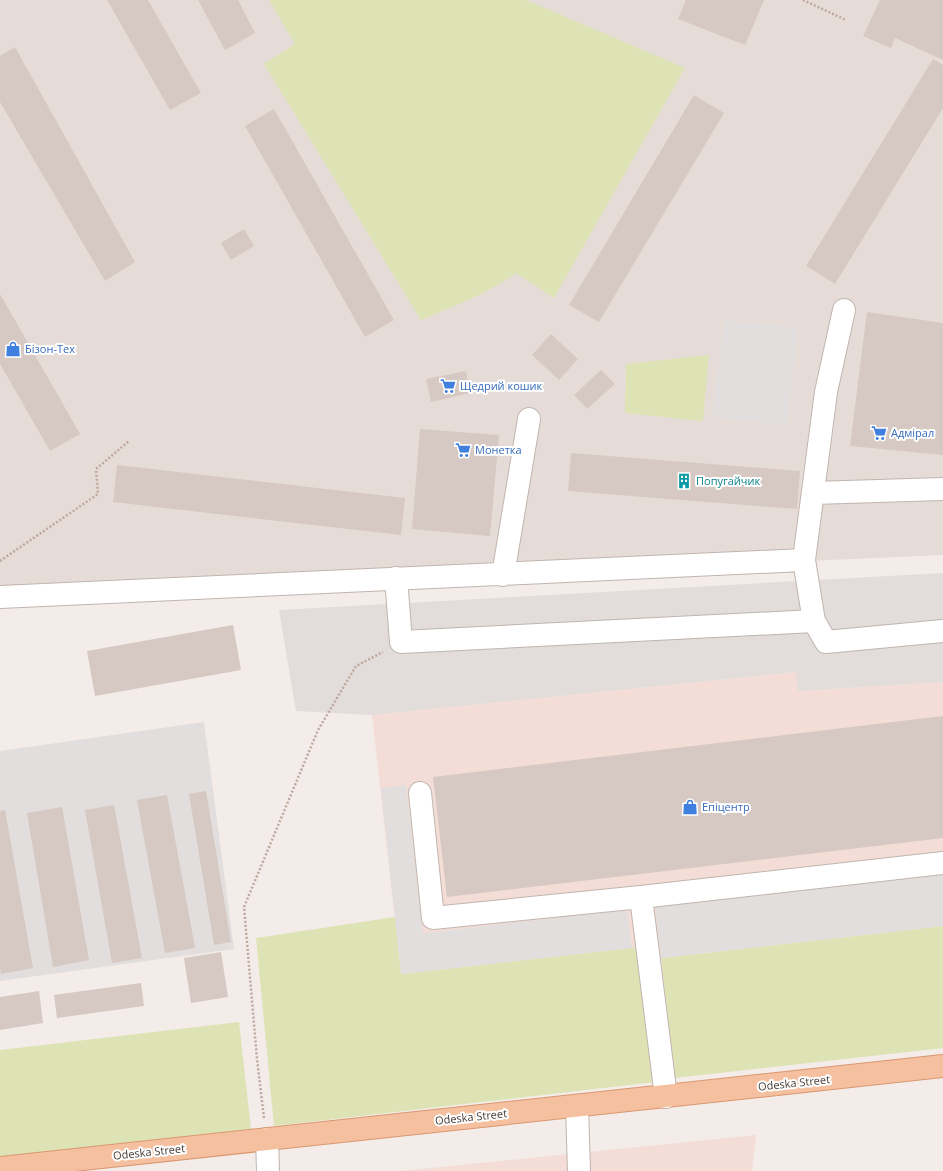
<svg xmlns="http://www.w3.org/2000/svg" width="943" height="1171" viewBox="0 0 943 1171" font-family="'Open Sans',sans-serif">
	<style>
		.residential { fill: #e6dcd7 }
		.commercial { fill: #f3ddd6 }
		.industrial { fill: #e2dcda }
		.green { fill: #dee3b5 }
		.parking { fill: #e1dedd }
		.building { fill: #d6c8c2 }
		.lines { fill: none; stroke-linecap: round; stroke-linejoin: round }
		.minor-casing { stroke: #c0b5af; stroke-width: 24 }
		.major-casing { stroke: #d99770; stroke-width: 24 }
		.path { stroke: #bea89e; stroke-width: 2.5; stroke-dasharray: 2 2; stroke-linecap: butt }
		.minor { stroke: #fff; stroke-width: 22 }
		.major { stroke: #f5c09f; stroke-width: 22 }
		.labels { text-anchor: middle; stroke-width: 4; stroke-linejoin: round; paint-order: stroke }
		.shop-label { font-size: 11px; fill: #366cbe; stroke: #fff; text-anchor: start }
		.culture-label { font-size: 11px; fill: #0d838f; stroke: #fff; text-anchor: start }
		.street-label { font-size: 11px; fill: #463c38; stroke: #fff }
	</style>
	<rect width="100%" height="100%" fill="#f3ece9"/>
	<!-- residential -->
	<path class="residential" d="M0,0H943V555L0,597Z"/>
	<!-- commercial -->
	<path class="commercial" d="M797,672L798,691L943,682V926L639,960L637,947L401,974L372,715Z
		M756,1135L752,1171H401Z"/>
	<!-- industrial -->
	<path class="industrial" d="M943,573V682L798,691L796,672L372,715L296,711L279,610Z"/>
	<!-- green -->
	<path class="green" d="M269,0H526L685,68L554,298L516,273C488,294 454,306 421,320L264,64L295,44Z
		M709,355L703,421L625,413L626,364Z
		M395,917L401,974L638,947L656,1082L274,1126L256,938Z
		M943,926V1048L675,1078L661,958Z
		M239,1022L251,1129L0,1159V1050Z"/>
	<!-- parking -->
	<path class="parking" d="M724,320L798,328L787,426L712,417Z
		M204,722L234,949L0,981V751Z
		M406,785L423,933L627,910L632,948L401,974L381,788Z
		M943,869V926L661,958L655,902Z"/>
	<!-- building -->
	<path class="building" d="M107,0H148L201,93L170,110Z
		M198,0H238L255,33L225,50Z
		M686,0H764L745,45L678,19Z
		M880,0H943V60L895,38L891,48L863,36Z
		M15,47L135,262L105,281L0,102V56Z
		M933,59L943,65V108L835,284L806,266Z
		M694,95L724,113L599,322L569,305Z
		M274,109L394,320L365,337L245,126Z
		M244,229L254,246L231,260L221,243Z
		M0,294L80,434L50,451L0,364Z
		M867,312L943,323V455L850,446Z
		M551,334L578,359L559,380L532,355Z
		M601,370L615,384L587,409L574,395Z
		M466,371L470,393L431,402L426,379Z
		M420,429L499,435L490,536L412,529Z
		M571,453L800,471L797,509L568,491Z
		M117,465L405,498L401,535L113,502Z
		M233,625L241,670L95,696L87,651Z
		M943,716V838L447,897L433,777Z
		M206,791L231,942L214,945L189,794Z
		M167,795L195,948L165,953L137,800Z
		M114,805L142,958L112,963L85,810Z
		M62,807L89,960L53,967L27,813Z
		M5,810L33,968L1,974L0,967V811Z
		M221,952L228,997L191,1003L184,958Z
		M141,983L144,1006L57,1018L54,995Z
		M39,991L43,1023L0,1030V997Z"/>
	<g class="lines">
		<defs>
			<path id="minor" d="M813,493L943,489
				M503,575L529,419
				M396,578L401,642L814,621L826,642L943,631
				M0,597L804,560
				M814,621L804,560L826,392L844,310
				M420,793L433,918L641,897
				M666,1097L641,897L943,863
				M577,1106L579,1171
				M267,1139L268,1171"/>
			<path id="major" d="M0,1168L943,1066"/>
		</defs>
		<!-- minor casing -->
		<use href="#minor" class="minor-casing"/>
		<!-- major casing -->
		<use href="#major" class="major-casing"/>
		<!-- path -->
		<path class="path" d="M803,0L846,20
			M0,561L98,494L96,469L129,441
			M264,1118L257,1059L244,907L318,730L356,666L383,652"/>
		<!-- minor -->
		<use href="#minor" class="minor"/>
		<!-- major -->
		<use href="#major" class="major"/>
	</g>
	<!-- icons -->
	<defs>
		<symbol id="shop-bare" viewBox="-9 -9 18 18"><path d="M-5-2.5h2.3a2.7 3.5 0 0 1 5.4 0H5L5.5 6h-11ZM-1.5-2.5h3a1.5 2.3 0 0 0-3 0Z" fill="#3f7fe0" stroke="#fff" stroke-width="2.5" paint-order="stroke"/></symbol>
		<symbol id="supermarket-bare" viewBox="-9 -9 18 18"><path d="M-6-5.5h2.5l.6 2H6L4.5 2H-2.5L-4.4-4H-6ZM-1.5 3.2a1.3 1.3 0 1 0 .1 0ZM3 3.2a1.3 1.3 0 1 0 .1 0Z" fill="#3f7fe0" stroke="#fff" stroke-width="2.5" paint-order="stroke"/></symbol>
		<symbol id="building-bare" viewBox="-9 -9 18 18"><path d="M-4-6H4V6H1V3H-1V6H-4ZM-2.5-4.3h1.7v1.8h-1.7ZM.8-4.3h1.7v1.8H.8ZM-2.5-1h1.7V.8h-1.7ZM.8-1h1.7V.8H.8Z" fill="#0f9aa8" stroke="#fff" stroke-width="2.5" paint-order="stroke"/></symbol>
	</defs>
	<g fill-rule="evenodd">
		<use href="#shop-bare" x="2" y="338" width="22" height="22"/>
		<use href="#supermarket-bare" x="437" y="375" width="22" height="22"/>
		<use href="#supermarket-bare" x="868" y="422" width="22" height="22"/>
		<use href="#supermarket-bare" x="452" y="439" width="22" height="22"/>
		<use href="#building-bare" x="673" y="470" width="22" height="22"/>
		<use href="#shop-bare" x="679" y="796" width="22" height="22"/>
	</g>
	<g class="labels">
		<!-- shop labels -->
		<g class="shop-label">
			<text x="25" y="353">Бізон-Тех</text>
			<text x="460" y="390">Щедрий кошик</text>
			<text x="891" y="437">Адмірал</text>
			<text x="475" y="454">Монетка</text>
			<text x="702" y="811">Епіцентр</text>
		</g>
		<!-- culture labels -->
		<g class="culture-label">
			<text x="696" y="485">Попугайчик</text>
		</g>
		<!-- street labels -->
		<g class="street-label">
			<text transform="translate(794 1083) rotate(-6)" y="4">Odeska Street</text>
			<text transform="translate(471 1117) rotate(-6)" y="4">Odeska Street</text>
			<text transform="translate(149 1152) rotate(-6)" y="4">Odeska Street</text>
		</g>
	</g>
</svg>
